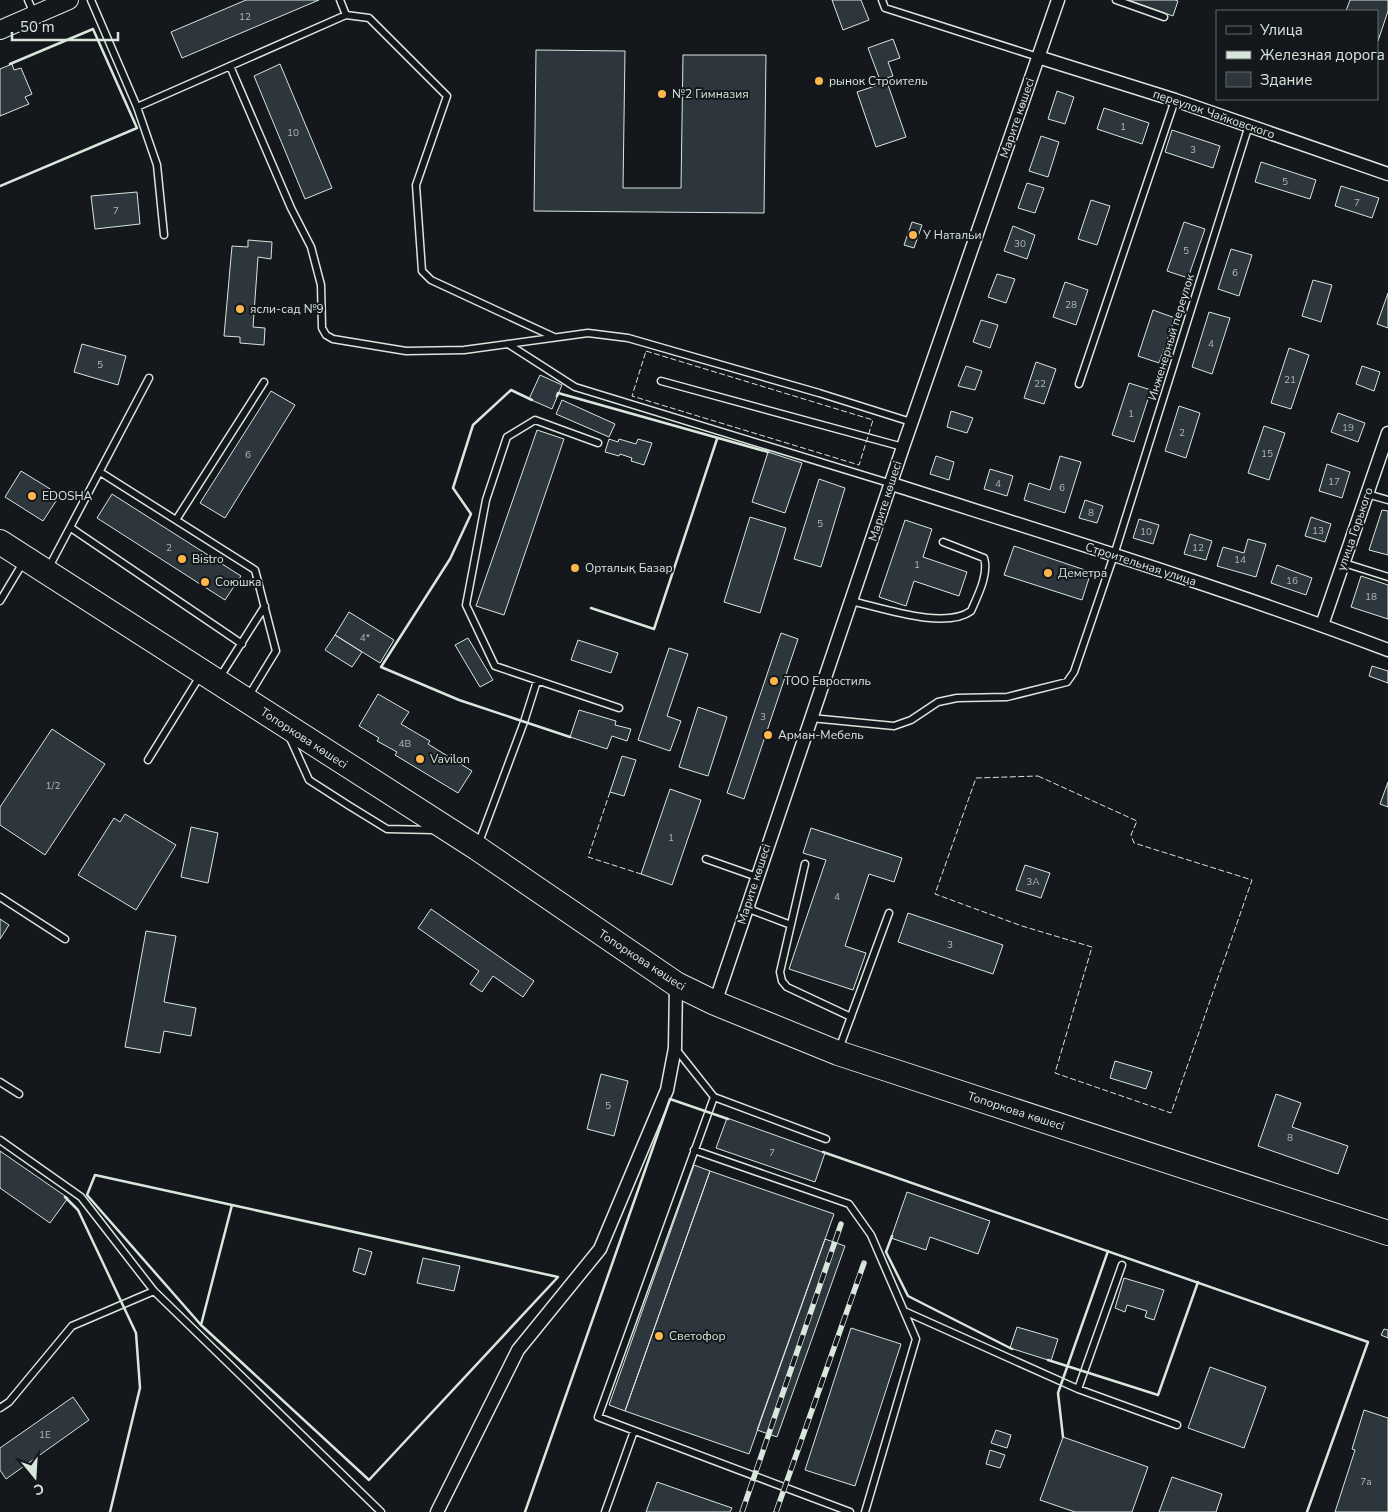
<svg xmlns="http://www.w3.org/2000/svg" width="1388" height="1512" viewBox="0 0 1388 1512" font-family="'Nunito Sans',sans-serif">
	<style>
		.building { fill: #2c363c; stroke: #d8e6dc }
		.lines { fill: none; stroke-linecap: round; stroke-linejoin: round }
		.lane-casing { stroke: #d8e6dc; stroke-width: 9 }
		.street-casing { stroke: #d8e6dc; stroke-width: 15 }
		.secondary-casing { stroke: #d8e6dc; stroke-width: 20 }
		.highway-casing { stroke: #d8e6dc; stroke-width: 26 }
		.lane { stroke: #14181c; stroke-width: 6 }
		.street { stroke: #14181c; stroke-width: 12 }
		.secondary { stroke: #14181c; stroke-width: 18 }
		.highway { stroke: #14181c; stroke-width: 24 }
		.rail-casing { stroke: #d8e6dc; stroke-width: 5.5 }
		.rail { stroke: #14181c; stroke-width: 4; stroke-dasharray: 11; stroke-linecap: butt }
		.fence { stroke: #d8e6dc; stroke-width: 1; stroke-dasharray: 6 2.5; stroke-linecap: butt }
		.wall { stroke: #d8e6dc; stroke-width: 2.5 }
		.poi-dot { fill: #ffb74d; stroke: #14181c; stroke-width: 2 }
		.labels { text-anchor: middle; stroke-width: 4; stroke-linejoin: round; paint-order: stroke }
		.number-label { font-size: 10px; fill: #adbab4 }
		.poi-label { font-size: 12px; fill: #d8e6dc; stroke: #14181c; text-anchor: start }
		.street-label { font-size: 12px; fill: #d8e6dc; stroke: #14181c }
	</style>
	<rect width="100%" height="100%" fill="#14181c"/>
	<!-- building -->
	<path class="building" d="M246,0H319L182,58L171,32Z
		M832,0H861L869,20L843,30Z
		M1128,0H1175L1178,1L1173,16Z
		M1350,0H1388V11L1378,41L1377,11H1346Z
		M893,39L900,58L888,62L893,76L880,80L868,48Z
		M536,50L625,51L623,188H681L683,55H766L764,213L534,211Z
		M12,64L14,70L21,68L32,94L25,97L29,104L0,116V69Z
		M280,64L332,188L305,199L254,76Z
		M887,82L906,137L876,147L857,92Z
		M1057,91L1074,97L1065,124L1048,119Z
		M1104,108L1149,123L1142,144L1097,129Z
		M1172,130L1220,146L1213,168L1165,152Z
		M1041,136L1059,142L1048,177L1029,171Z
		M1261,162L1316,180L1310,199L1255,182Z
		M1027,183L1044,188L1035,213L1018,208Z
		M1341,186L1379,198L1372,218L1335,206Z
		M137,192L140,224L95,229L91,196Z
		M1091,200L1110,206L1097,245L1078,239Z
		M912,222L922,225L914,248L904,245Z
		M1184,222L1205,229L1188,278L1167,271Z
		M1013,226L1035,235L1027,259L1004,251Z
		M248,240L272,242L271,259L258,257L253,327L265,328L264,345L240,343V337L224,336L232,246L248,247Z
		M1231,249L1252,255L1239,296L1218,289Z
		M997,274L1015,279L1006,303L988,297Z
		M1313,280L1332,285L1321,322L1302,316Z
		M1065,282L1088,290L1076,325L1053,317Z
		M1388,293V328L1377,324Z
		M1153,310L1175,318L1159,363L1138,356Z
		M1209,312L1230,318L1212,374L1192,367Z
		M981,320L998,325L990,348L973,342Z
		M82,344L126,356L118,385L74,372Z
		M1289,348L1309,355L1291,409L1271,403Z
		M1036,362L1056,369L1044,404L1024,398Z
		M966,366L982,371L975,390L958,386Z
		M1362,366L1380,372L1374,391L1356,384Z
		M540,375L562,385L552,409L529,399Z
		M1129,383L1151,390L1134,442L1112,435Z
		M271,391L295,405L225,518L200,503Z
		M562,400L615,424L609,437L556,414Z
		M1179,406L1200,413L1186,458L1165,451Z
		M951,411L973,418L967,433L947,427Z
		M1338,413L1365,423L1358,442L1331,432Z
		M1264,426L1285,433L1269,480L1248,473Z
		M537,430L564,439L504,615L476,606Z
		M609,439L618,442L619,439L636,444L638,439L652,443L644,465L631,461L632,458L620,454L619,456L605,452Z
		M768,452L802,463L785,513L752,502Z
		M936,456L954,462L949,480L930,474Z
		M1060,456L1081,462L1065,513L1024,500L1029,483L1050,490Z
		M1327,464L1350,472L1342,498L1319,491Z
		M990,469L1013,476L1007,496L984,489Z
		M21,471L60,495L43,521L5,497Z
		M819,479L845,488L821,567L794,559Z
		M112,494L241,576L225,600L97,518Z
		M1085,500L1103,506L1097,523L1079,518Z
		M1382,510L1388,511V555L1369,550Z
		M750,517L786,528L760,613L724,602Z
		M1311,517L1331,524L1325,542L1305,536Z
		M1139,519L1159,525L1153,544L1133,538Z
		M905,520L932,529L923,557L967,572L959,596L914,581L906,606L879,597Z
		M1190,534L1212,541L1206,560L1184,554Z
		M1248,539L1266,544L1256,577L1217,566L1223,547L1244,553Z
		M1014,546L1091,572L1082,600L1004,575Z
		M1277,565L1312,578L1306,595L1271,583Z
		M1361,576L1388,585V619L1351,607Z
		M349,612L394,640L380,663L335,635Z
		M781,633L798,639L744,799L727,793Z
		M335,635L362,652L352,667L325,650Z
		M468,638L493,680L480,687L455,645Z
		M578,640L618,653L611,673L571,660Z
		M669,648L688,654L667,716L681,721L670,751L638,740Z
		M1372,666L1388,671V683L1369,676Z
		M378,694L409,712L401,724L430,741L428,744L472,771L458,793L395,755L397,752L377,741L379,738L359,726Z
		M698,707L727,717L708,776L679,767Z
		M579,710L616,721L615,725L631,729L627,741L612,736L607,749L570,737Z
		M52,729L105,764L45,855L0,825V807Z
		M622,756L636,760L624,796L610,792Z
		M1388,782V807L1380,804Z
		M670,789L701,800L672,885L641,874Z
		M125,814L176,845L136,910L78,875L114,818L120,822Z
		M191,827L218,833L208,883L181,877Z
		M811,828L902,858L894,882L869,874L845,946L866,953L853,990L789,969L826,860L803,853Z
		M1025,865L1050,873L1041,898L1016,890Z
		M431,909L534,981L523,997L493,976L482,992L470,984L479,971L418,928Z
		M908,913L1003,945L993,974L898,942Z
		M0,919L9,925L0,939Z
		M146,931L176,936L164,1002L196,1008L191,1036L164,1031L160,1053L125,1047Z
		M1115,1061L1152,1072L1146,1089L1110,1078Z
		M601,1074L628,1081L614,1136L587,1129Z
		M1276,1094L1301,1103L1292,1127L1348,1146L1338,1174L1258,1146Z
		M727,1118L825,1153L815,1182L716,1148Z
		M0,1151L68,1198L50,1223L0,1188Z
		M694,1165L710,1171L625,1411L609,1405Z
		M710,1171L834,1214L749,1454L625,1411Z
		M907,1192L990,1221L978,1254L930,1237L926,1250L891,1238Z
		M825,1239L845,1246L777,1437L757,1430Z
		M359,1248L372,1252L365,1275L353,1271Z
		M423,1258L460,1266L454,1291L417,1283Z
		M1124,1278L1164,1290L1154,1320L1145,1317L1147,1311L1127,1305L1125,1312L1115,1308Z
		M1017,1327L1058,1339L1051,1361L1010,1348Z
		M851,1328L901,1344L855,1486L805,1470Z
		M1384,1329L1388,1330V1338L1381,1335Z
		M1210,1367L1266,1387L1244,1448L1188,1428Z
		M73,1397L89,1420L6,1479L0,1470V1448Z
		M1364,1410L1388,1418V1512H1335L1355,1450L1352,1449Z
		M996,1430L1011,1435L1007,1448L991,1443Z
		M1063,1437L1148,1467L1132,1512H1075L1040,1500Z
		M990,1450L1005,1455L1000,1468L986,1464Z
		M1172,1477L1222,1494L1216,1512H1159Z
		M657,1482L732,1508L730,1512H646Z"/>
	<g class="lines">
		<defs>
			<path id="lane" d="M28,0L34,14
				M91,0L137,107L157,165L164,235
				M882,0L885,8L1038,57
				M1116,0L1164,17
				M346,15L369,18L447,96L416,185L422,271L431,280L554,337
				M230,66L291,208L311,247L321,285L322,328L326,335L333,339L406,351L464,350L588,333L628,338L819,393L911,422
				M137,107L346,15L340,0
				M508,344L575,387L892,484
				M661,381L903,447
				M1079,384L1175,100
				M598,443L535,420L507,437L486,500L466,605L495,666L619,708
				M100,472L255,570L276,651L248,697
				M1367,494L1388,500
				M176,520L264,382
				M71,528L242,644
				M1344,563L1388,577
				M48,569L149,378
				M0,601L24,561
				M851,601C882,608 945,630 971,611C978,595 989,574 984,558L943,542
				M220,677L265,606
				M811,718L894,726L911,720L938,702L957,698L1007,697L1067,682L1074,672L1114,555L1249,125
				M290,738L309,780L348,805L387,829L434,830
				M148,760L200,676
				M478,845L524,722L537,681
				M706,859L757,877
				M805,864L780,972L782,981L787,987L851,1017
				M0,897L65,939
				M746,908L791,925
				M676,1049L714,1097L826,1139
				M839,1049L889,913
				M0,1082L19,1094
				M714,1097L598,1417L850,1512
				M0,1140L81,1197L154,1291L381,1512
				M694,1150L849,1204L871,1235L916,1339L865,1512
				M904,1311L1078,1389L1177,1425
				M1078,1389L1122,1265
				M0,1408L9,1402L72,1326L154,1291
				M605,1512L634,1431"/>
			<path id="street" d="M1038,57L1175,100L1388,174
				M892,484C1058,537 1225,588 1388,650
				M1322,625L1388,433
				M715,1003L903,447L1058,0
				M437,1512L518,1350L600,1249L667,1090L675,1048L676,984"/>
			<path id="secondary" d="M0,30L69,0"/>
			<path id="highway" d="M0,542L477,848L676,984L715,1003L838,1053L1388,1233"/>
		</defs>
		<!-- lane casing -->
		<use href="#lane" class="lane-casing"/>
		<!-- street casing -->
		<use href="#street" class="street-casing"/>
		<!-- secondary casing -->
		<use href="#secondary" class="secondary-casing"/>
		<!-- highway casing -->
		<use href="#highway" class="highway-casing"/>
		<!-- lane -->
		<use href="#lane" class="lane"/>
		<!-- street -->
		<use href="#street" class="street"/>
		<!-- secondary -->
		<use href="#secondary" class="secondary"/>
		<!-- highway -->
		<use href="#highway" class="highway"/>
		<defs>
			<path id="rail" d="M742,1512L841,1224
				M776,1512L864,1263"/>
		</defs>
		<!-- rail casing -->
		<use href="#rail" class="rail-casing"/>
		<!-- rail -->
		<use href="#rail" class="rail"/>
		<!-- fence -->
		<path class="fence" d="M646,351L873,420L859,465L632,396Z
			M1038,776L1137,821L1131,835L1134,843L1252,880L1171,1113L1055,1073L1092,947L1022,926L935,894L976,778Z
			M610,792L588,857L641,874"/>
		<!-- wall -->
		<path class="wall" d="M0,186L137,128L93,29L10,64
			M557,396L558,393L768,452
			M532,400L511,390L473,425L453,488L471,514L450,559L381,667L459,700L570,737
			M591,608L654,629L717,439
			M823,1152L1368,1342L1307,1512
			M95,1175L232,1205L201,1325L87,1195Z
			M65,1197L78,1210L136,1333L140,1388L110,1512
			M232,1205L558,1277L369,1480L201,1325Z
			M892,1236L886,1252L908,1296L1012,1349
			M1048,1360L1158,1395L1198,1282
			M1063,1437L1058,1393L1108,1251
			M525,1512L670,1099L728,1119"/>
	</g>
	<!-- markers -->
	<g class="poi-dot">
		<circle cx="819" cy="81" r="5"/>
		<circle cx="662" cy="94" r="5"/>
		<circle cx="913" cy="235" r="5"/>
		<circle cx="240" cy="309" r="5"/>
		<circle cx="32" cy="496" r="5"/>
		<circle cx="182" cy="559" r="5"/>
		<circle cx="575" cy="568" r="5"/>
		<circle cx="1048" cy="573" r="5"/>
		<circle cx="205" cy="582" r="5"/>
		<circle cx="774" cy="681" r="5"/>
		<circle cx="768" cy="735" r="5"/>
		<circle cx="420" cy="759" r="5"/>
		<circle cx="659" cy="1336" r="5"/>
	</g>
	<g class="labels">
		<!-- number labels -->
		<g class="number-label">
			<text x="245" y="20">12</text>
			<text x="1123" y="130">1</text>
			<text x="293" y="136">10</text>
			<text x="1193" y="153">3</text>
			<text x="1285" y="185">5</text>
			<text x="1357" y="206">7</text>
			<text x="116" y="214">7</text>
			<text x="1020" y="247">30</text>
			<text x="1186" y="254">5</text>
			<text x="1235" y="276">6</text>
			<text x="1071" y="308">28</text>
			<text x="1211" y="347">4</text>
			<text x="100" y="368">5</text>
			<text x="1290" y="383">21</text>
			<text x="1040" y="387">22</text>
			<text x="1131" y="417">1</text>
			<text x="1348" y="431">19</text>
			<text x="1182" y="436">2</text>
			<text x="1267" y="457">15</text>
			<text x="248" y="458">6</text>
			<text x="1334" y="485">17</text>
			<text x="998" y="487">4</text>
			<text x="1062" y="491">6</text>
			<text x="1091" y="516">8</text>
			<text x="820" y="527">5</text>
			<text x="1318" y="534">13</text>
			<text x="1146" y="535">10</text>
			<text x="169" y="551">2</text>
			<text x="1198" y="551">12</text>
			<text x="1240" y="563">14</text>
			<text x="917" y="568">1</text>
			<text x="1292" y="584">16</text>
			<text x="1371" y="600">18</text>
			<text x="365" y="641">4*</text>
			<text x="763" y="720">3</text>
			<text x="405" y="747">4В</text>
			<text x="53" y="789">1/2</text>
			<text x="671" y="841">1</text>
			<text x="1033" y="885">3А</text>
			<text x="837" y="900">4</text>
			<text x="950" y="948">3</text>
			<text x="608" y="1109">5</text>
			<text x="1290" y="1141">8</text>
			<text x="772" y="1156">7</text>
			<text x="45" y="1438">1Е</text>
			<text x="1366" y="1485">7а</text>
		</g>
		<!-- poi labels -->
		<g class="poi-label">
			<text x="829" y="85">рынок Строитель</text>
			<text x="672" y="98">№2 Гимназия</text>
			<text x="923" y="239">У Натальи</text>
			<text x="250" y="313">ясли-сад №9</text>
			<text x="42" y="500">EDOSHA</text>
			<text x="192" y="563">Bistro</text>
			<text x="585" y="572">Орталық Базар</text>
			<text x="1058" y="577">Деметра</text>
			<text x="215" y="586">Союшка</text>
			<text x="784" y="685">ТОО Евростиль</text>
			<text x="778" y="739">Арман-Мебель</text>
			<text x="430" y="763">Vavilon</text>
			<text x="669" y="1340">Светофор</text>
		</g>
		<!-- street labels -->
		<g class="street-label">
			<text transform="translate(1214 114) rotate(19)" y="4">переулок Чайковского</text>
			<text transform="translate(1017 118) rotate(-71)" y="4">Марите көшесі</text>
			<text transform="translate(1171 337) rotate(-73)" y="4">Инженерный переулок</text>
			<text transform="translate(885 501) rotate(-72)" y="4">Марите көшесі</text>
			<text transform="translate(1355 529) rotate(-71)" y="4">улица Горького</text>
			<text transform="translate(1141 564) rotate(18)" y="4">Строительная улица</text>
			<text transform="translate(304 738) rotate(33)" y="4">Топоркова көшесі</text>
			<text transform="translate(754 884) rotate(-72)" y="4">Марите көшесі</text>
			<text transform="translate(642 960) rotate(33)" y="4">Топоркова көшесі</text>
			<text transform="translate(1016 1111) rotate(18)" y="4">Топоркова көшесі</text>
		</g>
	</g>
	<!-- legend -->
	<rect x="1216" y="10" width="162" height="90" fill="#14181c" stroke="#626a69"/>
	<rect x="1226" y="26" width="25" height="8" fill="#14181c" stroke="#626a69"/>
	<text x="1260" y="35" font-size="15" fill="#d8e6dc">Улица</text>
	<rect x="1226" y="51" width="25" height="8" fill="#d8e6dc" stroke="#626a69"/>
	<text x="1260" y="60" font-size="15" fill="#d8e6dc">Железная дорога</text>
	<rect x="1226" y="72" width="25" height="15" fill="#2c363c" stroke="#626a69"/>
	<text x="1260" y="85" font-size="15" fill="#d8e6dc">Здание</text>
	<!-- north arrow -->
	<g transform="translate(35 1477) rotate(162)" stroke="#14181c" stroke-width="4" paint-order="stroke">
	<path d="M0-4L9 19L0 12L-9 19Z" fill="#d8e6dc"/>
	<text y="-8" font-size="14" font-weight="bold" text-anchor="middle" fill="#d8e6dc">С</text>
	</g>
	<!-- scale -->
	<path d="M12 32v8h106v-8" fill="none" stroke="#d8e6dc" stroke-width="2.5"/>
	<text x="20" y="32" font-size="15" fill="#d8e6dc" stroke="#14181c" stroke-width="4" paint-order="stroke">50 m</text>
</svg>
